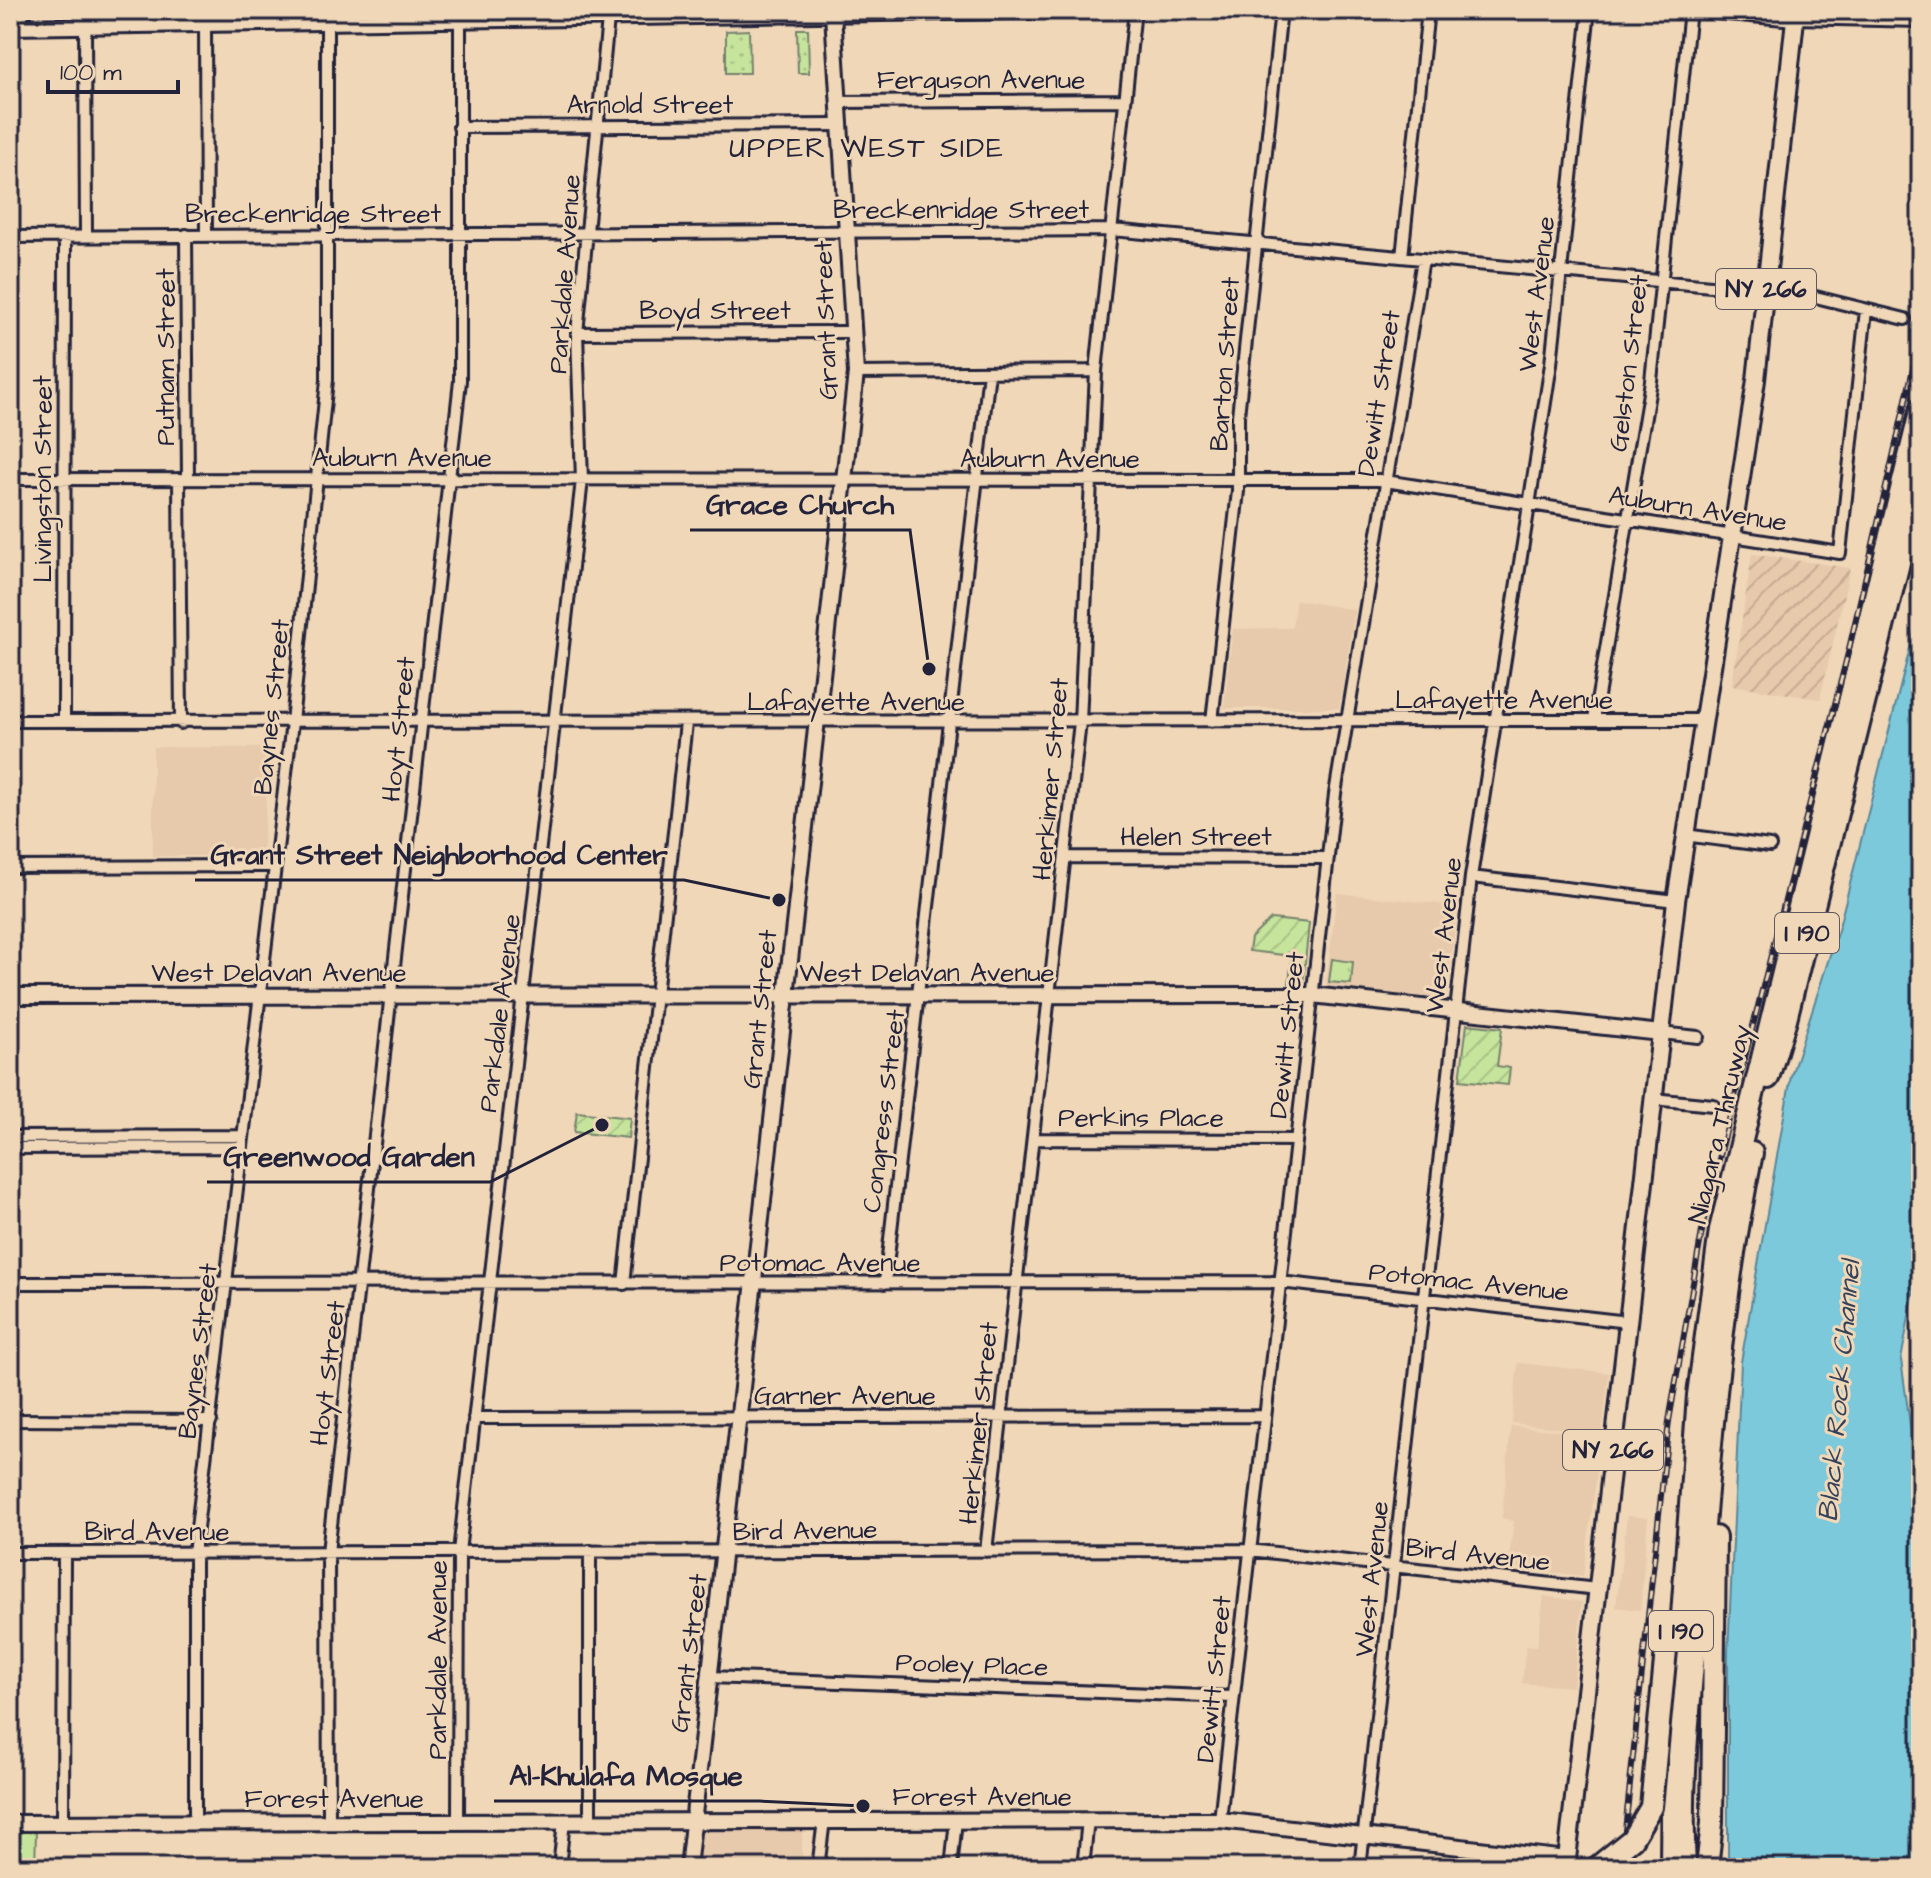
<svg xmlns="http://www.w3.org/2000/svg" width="1931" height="1878" viewBox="0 0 1931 1878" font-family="'Architects Daughter',sans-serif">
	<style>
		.built { fill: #e7c9ab }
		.industrial { fill: url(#industrial-furrows) }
		.grass { fill: url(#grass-dots); stroke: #74836c; stroke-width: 2 }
		.park { fill: url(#park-tufts); stroke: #74836c; stroke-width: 2 }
		.garden { fill: url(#garden-furrows); stroke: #74836c; stroke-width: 2 }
		.water { fill: #7cc9db; stroke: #58869b; stroke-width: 2 }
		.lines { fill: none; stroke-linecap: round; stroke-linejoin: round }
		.street-casing { stroke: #22223b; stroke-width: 16 }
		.secondary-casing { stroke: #22223b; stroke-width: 20 }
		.primary-casing { stroke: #22223b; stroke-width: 22 }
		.highway-casing { stroke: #22223b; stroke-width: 26 }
		.street { stroke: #efd7b7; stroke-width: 10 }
		.secondary { stroke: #efd7b7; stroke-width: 14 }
		.primary { stroke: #efd7b7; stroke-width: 16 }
		.highway { stroke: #efd7b7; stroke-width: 20 }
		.rail-casing { stroke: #22223b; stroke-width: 6 }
		.rail { stroke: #efd7b7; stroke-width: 3; stroke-dasharray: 9; stroke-linecap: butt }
		.highway-bridge-casing { stroke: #22223b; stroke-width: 26; stroke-linecap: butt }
		.highway-bridge { stroke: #efd7b7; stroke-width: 20 }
		.labels { text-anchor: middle; stroke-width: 6; stroke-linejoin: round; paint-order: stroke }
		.shield { fill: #efd7b7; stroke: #605860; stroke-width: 2 }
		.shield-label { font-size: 24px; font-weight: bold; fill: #22223b }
		.street-label { font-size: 26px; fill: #22223b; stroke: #efd7b7 }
		.neighbourhood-label { font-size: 28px; letter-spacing: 2px; fill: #22223b; stroke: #efd7b7 }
		.water-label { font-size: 28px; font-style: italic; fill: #34435b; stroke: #efd7b7 }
		.leader { fill: none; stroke: #22223b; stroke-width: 3 }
		.callout-dot { fill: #22223b; stroke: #efd7b7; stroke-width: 3 }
		.callout-label { font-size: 28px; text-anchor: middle; font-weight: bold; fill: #22223b; stroke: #efd7b7; stroke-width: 6; stroke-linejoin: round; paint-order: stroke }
	</style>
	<defs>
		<pattern id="industrial-furrows" width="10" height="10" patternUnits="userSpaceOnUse" patternTransform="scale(2)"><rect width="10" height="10" fill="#e7c9ab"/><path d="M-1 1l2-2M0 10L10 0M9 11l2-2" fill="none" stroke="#c6ac94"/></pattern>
		<pattern id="grass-dots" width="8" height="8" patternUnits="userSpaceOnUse" patternTransform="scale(2)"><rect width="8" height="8" fill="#c6e49c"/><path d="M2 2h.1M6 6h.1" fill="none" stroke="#aac387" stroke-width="1.8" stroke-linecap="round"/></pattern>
		<pattern id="park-tufts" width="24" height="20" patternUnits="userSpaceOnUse" patternTransform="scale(2)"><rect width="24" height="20" fill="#c6e49c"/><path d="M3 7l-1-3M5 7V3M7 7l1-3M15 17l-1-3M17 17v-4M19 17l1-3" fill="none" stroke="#aac387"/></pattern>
		<pattern id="garden-furrows" width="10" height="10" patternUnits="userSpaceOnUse" patternTransform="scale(2)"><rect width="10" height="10" fill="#c6e49c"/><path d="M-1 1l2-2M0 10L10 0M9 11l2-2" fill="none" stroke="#aac387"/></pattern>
	</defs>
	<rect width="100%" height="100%" fill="#efd7b7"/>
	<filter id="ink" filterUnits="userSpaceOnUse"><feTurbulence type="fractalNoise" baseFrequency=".0125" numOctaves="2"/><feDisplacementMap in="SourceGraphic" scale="16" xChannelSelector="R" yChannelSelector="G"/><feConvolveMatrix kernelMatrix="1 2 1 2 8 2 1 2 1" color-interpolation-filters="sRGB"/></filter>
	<g filter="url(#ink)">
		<!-- built -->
		<path class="built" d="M1296,600L1355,610L1339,708H1224L1233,629L1292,628Z
			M153,747L270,748L262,856H153Z
			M1337,893L1457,906L1447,999L1326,986Z
			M1518,1363L1609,1373L1602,1433L1512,1423Z
			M1511,1426L1602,1435L1583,1576L1508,1567L1514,1521L1502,1518Z
			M1627,1516L1648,1518L1640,1610L1616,1607Z
			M1544,1596L1582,1602L1573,1687L1522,1683L1526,1646L1537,1647Z
			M706,1829L802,1830V1868H696L699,1833Z"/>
		<!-- industrial -->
		<path class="industrial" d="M1752,554L1850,568L1820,699L1732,685Z"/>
		<!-- grass -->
		<path class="grass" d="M797,29H808L809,73H798Z
			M749,30L750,73H726V31Z"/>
		<!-- park -->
		<path class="park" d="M1332,959L1353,962L1351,984L1329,982Z
			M10,1830H36L35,1868H10Z"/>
		<!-- garden -->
		<path class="garden" d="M1271,919L1309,923L1303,983H1289L1292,956L1249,951L1251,938Z
			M1467,1024L1502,1028L1497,1066L1510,1068L1508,1085L1460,1080Z
			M577,1112L630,1118L628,1138L574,1132Z"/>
		<!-- water -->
		<path class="water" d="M1921,605V1251L1901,1360L1921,1503V1868H1728V1653L1741,1362L1791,1076L1839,927Z"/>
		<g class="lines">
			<defs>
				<path id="street" d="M1795,18L1921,21
					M10,22L28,10
					M205,26L206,235
					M85,27L86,237
					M838,102L1124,100
					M459,127L840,125
					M186,235L188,479
					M10,237L1112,230L1754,290L1779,288L1905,319
					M1402,257L1428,10
					M577,333L853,332
					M856,373L1096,371
					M10,479L1379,480L1840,553L1866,310
					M179,479L181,723
					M1594,720L1651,381L1690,10
					M10,721L1702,720
					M64,721L65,237
					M1212,721L1238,491V416L1281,10
					M1684,835L1770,846
					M1065,857L1328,858
					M10,867L274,866
					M1471,877L1676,901
					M1661,1033L1698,1037
					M1653,1099L1713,1105
					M10,1137L243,1136
					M1034,1139L1296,1140
					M10,1148L242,1147
					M10,1283L1280,1282L1628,1322
					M885,1283L989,372
					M624,1284L686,723
					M474,1418L1264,1416
					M10,1420L211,1421
					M590,1551V1821
					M986,1551L1080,722L1096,371L1135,10
					M10,1553L1249,1550L1597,1589
					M710,1677L1232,1697
					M1220,1820L1335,794L1423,259
					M458,1821L459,1552L582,480L577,333L608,19
					M329,1822L328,1552L460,381V21
					M63,1823L64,1553
					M195,1823V1545L292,722L327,380V24
					M559,1868L564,1821
					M818,1868L824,1820
					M951,1868L956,1820
					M1083,1868L1088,1820
					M1360,1868L1471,877L1551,364L1589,10"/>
				<path id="secondary" d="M1706,10L1795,18
					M10,27L1067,10
					M10,996L1312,995L1661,1033
					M10,1823L1220,1820L1567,1859
					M688,1868L856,373L833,14"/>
				<path id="primary" d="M1566,1868L1676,901L1756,380L1796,10"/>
				<path id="highway" d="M1768,1078L1786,1019L1921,474
					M1671,1868L1672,1753L1698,1395L1720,1230L1921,408
					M1685,1868C1680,1781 1691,1693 1698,1606C1709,1454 1721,1302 1752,1153
					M1707,1868L1712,1823L1715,1537"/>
			</defs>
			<!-- street casing -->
			<use href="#street" class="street-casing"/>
			<!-- secondary casing -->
			<use href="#secondary" class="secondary-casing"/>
			<!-- primary casing -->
			<use href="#primary" class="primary-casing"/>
			<!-- highway casing -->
			<use href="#highway" class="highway-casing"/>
			<!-- street -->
			<use href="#street" class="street"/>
			<!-- secondary -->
			<use href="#secondary" class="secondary"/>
			<!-- primary -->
			<use href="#primary" class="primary"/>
			<!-- highway -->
			<use href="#highway" class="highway"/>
			<defs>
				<path id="rail" d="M1621,1868L1669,1421L1705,1214L1849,649L1921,334"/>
			</defs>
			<!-- rail casing -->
			<use href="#rail" class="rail-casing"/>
			<!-- rail -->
			<use href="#rail" class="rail"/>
			<defs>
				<path id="highway-bridge" d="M1596,1868L1632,1839L1651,1807L1666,1650"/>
			</defs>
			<!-- highway-bridge casing -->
			<use href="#highway-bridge" class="highway-bridge-casing"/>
			<!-- highway-bridge -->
			<use href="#highway-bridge" class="highway-bridge"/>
		</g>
	</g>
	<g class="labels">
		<!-- shield labels -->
		<g class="shield">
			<rect x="1716" y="269" width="100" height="40" rx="6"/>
			<rect x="1775" y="913" width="64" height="40" rx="6"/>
			<rect x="1563" y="1430" width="100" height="40" rx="6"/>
			<rect x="1649" y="1611" width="64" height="40" rx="6"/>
		</g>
		<g class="shield-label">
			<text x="1766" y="297">NY 266</text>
			<text x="1807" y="941">I 190</text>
			<text x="1613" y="1458">NY 266</text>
			<text x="1681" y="1639">I 190</text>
		</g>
		<!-- street labels -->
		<g class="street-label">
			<text x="981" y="88">Ferguson Avenue</text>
			<text x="650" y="113">Arnold Street</text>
			<text x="961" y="218">Breckenridge Street</text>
			<text x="313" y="222">Breckenridge Street</text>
			<text transform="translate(564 274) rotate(-86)" y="9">Parkdale Avenue</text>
			<text transform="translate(1536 294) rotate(-83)" y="9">West Avenue</text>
			<text x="715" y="319">Boyd Street</text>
			<text transform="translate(825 320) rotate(-92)" y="9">Grant Street</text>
			<text transform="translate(165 357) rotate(-90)" y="9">Putnam Street</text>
			<text transform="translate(1628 363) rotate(-83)" y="9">Gelston Street</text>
			<text transform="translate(1224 364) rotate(-86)" y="9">Barton Street</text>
			<text transform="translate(1378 393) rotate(-81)" y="9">Dewitt Street</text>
			<text x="402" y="466">Auburn Avenue</text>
			<text x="1050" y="467">Auburn Avenue</text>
			<text transform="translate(42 479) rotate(-90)" y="9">Livingston Street</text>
			<text transform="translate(1698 508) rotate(9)" y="9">Auburn Avenue</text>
			<text x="1504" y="708">Lafayette Avenue</text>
			<text x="856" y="710">Lafayette Avenue</text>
			<text transform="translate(271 707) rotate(-84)" y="9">Baynes Street</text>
			<text transform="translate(398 729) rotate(-84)" y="9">Hoyt Street</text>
			<text transform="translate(1050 779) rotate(-85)" y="9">Herkimer Street</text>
			<text x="1196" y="845">Helen Street</text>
			<text transform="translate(1443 935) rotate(-83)" y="9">West Avenue</text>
			<text x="279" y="981">West Delavan Avenue</text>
			<text x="927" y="981">West Delavan Avenue</text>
			<text transform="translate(759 1009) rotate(-84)" y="9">Grant Street</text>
			<text transform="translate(499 1013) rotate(-83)" y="9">Parkdale Avenue</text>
			<text transform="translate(1286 1035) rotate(-84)" y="9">Dewitt Street</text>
			<text transform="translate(883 1111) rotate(-83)" y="9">Congress Street</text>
			<text x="1141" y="1126">Perkins Place</text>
			<text transform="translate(1719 1124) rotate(-77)" y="9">Niagara Thruway</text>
			<text x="820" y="1271">Potomac Avenue</text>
			<text transform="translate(1469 1281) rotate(6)" y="9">Potomac Avenue</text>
			<text transform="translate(197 1351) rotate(-83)" y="9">Baynes Street</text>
			<text transform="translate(327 1373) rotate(-83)" y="9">Hoyt Street</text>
			<text x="845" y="1404">Garner Avenue</text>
			<text transform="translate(978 1423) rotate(-84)" y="9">Herkimer Street</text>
			<text transform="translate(805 1530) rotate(-1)" y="9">Bird Avenue</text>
			<text x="157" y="1540">Bird Avenue</text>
			<text transform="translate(1478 1554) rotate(6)" y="9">Bird Avenue</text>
			<text transform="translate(1371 1579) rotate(-84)" y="9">West Avenue</text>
			<text transform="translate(688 1653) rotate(-83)" y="9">Grant Street</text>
			<text transform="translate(437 1660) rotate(-90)" y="9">Parkdale Avenue</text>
			<text transform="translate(972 1664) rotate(2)" y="9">Pooley Place</text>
			<text transform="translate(1213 1679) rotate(-84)" y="9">Dewitt Street</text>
			<text x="982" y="1805">Forest Avenue</text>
			<text x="334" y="1807">Forest Avenue</text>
		</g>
		<!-- neighbourhood labels -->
		<g class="neighbourhood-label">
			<text x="867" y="157">UPPER WEST SIDE</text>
		</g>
		<!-- water labels -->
		<g class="water-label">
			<text transform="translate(1838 1391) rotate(-85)" y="10">Black Rock Channel</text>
		</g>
	</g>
	<!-- callouts -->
	<path class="leader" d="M929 669L910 530H690M779 900L684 880H195M602 1125L490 1182H207M863 1806L759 1801H494"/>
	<g class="callout-dot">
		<circle cx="929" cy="669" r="8"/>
		<circle cx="779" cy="900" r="8"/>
		<circle cx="602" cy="1125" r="8"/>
		<circle cx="863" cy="1806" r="8"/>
	</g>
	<g class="callout-label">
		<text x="800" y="514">Grace Church</text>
		<text x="439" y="864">Grant Street Neighborhood Center</text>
		<text x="349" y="1166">Greenwood Garden</text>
		<text x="626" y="1785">Al-Khulafa Mosque</text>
	</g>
	<!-- margin -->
	<rect width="1931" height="1878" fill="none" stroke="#efd7b7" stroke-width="40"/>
	<rect x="20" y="20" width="1891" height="1838" fill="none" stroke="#22223b" stroke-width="3" filter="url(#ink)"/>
	<!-- scale -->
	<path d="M48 80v12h130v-12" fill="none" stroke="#22223b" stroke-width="4"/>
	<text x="60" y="80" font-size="24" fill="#22223b" stroke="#efd7b7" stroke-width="6" paint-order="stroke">100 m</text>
</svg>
